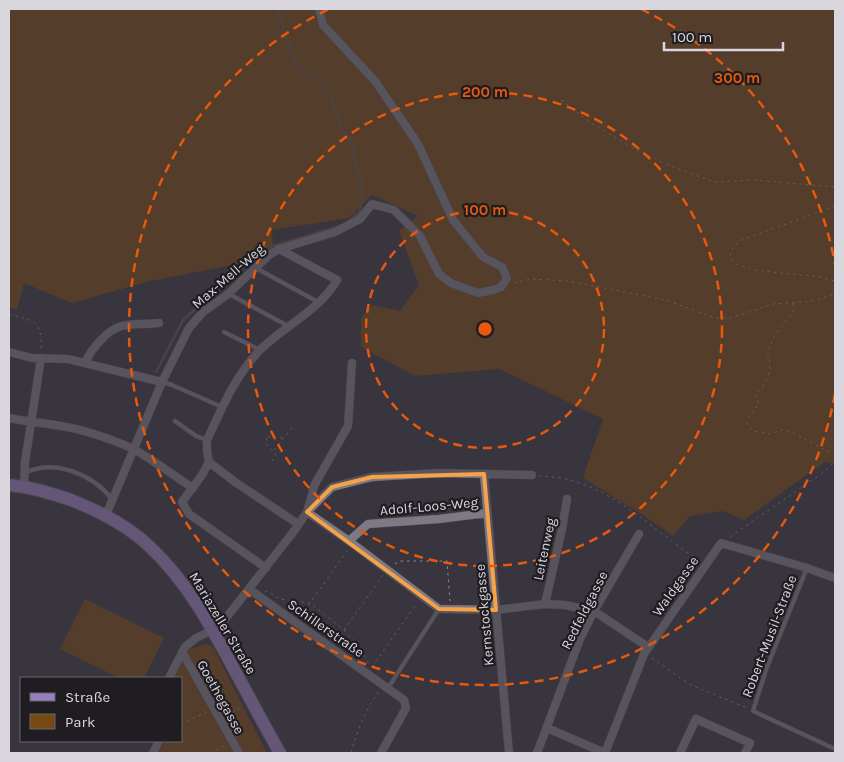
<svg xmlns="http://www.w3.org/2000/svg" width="844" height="762" viewBox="0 0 844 762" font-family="Karla,sans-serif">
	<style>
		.green { fill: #764814 }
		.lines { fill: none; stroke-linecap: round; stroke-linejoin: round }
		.stream { stroke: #625346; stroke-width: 2.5 }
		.service-casing { stroke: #58545c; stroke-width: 5 }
		.minor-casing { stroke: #58545c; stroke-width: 9 }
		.primary-casing { stroke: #58545c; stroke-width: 14 }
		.path { stroke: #8e8c93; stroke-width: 1; stroke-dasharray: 2.5 4; stroke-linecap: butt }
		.service { stroke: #7e7a85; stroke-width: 4 }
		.minor { stroke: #7e7a85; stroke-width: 8 }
		.primary { stroke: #997fbd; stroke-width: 12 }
		.marked { fill: none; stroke: #f6a247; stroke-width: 4; stroke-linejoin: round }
		.ring { fill: none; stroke: #e8590c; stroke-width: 2.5; stroke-dasharray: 9 6 }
		.labels { text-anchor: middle; stroke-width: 4.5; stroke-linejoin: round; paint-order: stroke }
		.street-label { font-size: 14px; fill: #d9d7dd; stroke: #1f1d21 }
		.centre { fill: #e8590c; stroke: #1f1d21; stroke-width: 2.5 }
		.ring-label { font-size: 15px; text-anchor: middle; font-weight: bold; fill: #e8590c; stroke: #1f1d21; stroke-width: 4.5; stroke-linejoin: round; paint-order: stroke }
	</style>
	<rect width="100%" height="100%" fill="#38353e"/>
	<!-- green -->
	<path class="green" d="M9,9H835V464L825,462L744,520L723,511L690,516L673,536L640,513L583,478L603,419L500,369L415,376L361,347V318L372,305L400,311L419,285L399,231L418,216L372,195L349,218L272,230L273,247L257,260L146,282L72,303L24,283L17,310L9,307Z
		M85,599L164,638L144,678H119L60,649Z
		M206,644L213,647L267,753H158L164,741H181V678H172L181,661L190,649Z"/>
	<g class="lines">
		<!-- stream -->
		<path class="stream" d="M278,9L290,50L296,62L327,91L334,104L342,129L350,140L363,191L360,211L349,221
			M156,372L183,320L263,249L340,226"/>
		<defs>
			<path id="service" d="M256,268L318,302
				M229,294L288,326
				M224,332L260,350
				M162,382L172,385L222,407
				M175,421L196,436L207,440
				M25,473C55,458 93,475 112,499
				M807,568L767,667L753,711L835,749
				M388,688L439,609"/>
			<path id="minor" d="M279,249L337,280C320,310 284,326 260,350C235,376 222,408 207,440V450L209,462L235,482L298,524
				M9,352L32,358L68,359L162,382
				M85,363C89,354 94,347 101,340C120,319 134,326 159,323
				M9,418C34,423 60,424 84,431C101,436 120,442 135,450C155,461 174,476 193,488
				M209,462L202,475L182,502L189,514L266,568
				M484,474L509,753
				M532,475L440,473L372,477L332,487L307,512L349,541L439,609L496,610L545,604L565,605L594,611L648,647
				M24,486L25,462L41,358
				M106,515L162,382L189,328L203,312L228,294L269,255L279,249L335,232L360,219L372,204L394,210L420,236L439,274L451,283L478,293L493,290L501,287L507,278L502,267L483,257L453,220L418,144L375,81L323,25L319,9
				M349,541L368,524L439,519L487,513
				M249,589L404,700L406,708L381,753
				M545,604L562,529L567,499
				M182,652L239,753
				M169,678L185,647L196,638L219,627L294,531L307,512L315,484L348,426L352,363
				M547,728L605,753
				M153,753L159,741
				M537,753L580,639L594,611L639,534
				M605,753L644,654L721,543L807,568L835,578
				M680,753L696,719L750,743L745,753"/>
			<path id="primary" d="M9,485C31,487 50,493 71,500C99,511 127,525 149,546C187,581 212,628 236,673C251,700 265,727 280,753"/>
		</defs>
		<!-- service casing -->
		<use href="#service" class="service-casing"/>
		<!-- minor casing -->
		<use href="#minor" class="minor-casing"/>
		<!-- primary casing -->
		<use href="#primary" class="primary-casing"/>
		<!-- path -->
		<path class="path" d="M561,100L591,123L635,149L668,165L714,182L755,180L835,187
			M835,206L742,240L733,247L730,255L734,263L753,270L820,277L835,281
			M514,283L531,279L568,281L666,300L715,318H731L773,304L812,301L835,294
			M793,303V313C783,322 768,342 768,356C768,359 770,361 770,364C771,375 763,387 755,395L759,404L750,415L747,423L753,431L771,434L780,430L790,431L827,451L835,453
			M9,314C34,322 42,318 41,349
			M274,450L292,428
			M272,461L276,454L266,444L267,435C274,441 278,439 286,436
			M539,476C549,477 561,477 570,480C624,495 654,532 699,560
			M730,537L821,474L835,462
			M395,564L399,561H447L450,601
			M265,592L267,591L280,599L310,603L344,630L358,645L369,664
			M303,617L310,603L348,550
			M344,630L383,575
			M652,658L689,684L747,708
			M372,667L417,603
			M226,716L242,707
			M181,724L206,712
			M210,753L225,745
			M351,753C358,729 364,712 379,691"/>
		<!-- service -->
		<use href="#service" class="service"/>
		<!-- minor -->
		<use href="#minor" class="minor"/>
		<!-- primary -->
		<use href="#primary" class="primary"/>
	</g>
	<!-- marked area -->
	<path d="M0 0H844V762H0ZM484,474L496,610L439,609L307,512L332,487L372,477Z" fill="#38353e" fill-opacity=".55" fill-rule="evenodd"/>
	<path class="marked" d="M484,474L496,610L439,609L307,512L332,487L372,477Z"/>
	<!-- distance rings -->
	<g class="ring">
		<circle cx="485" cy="329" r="119"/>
		<circle cx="485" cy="329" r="237"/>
		<path d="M835 394A356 356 0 1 1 329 9M641 9A356 356 0 0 1 835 264"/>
	</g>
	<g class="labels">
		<!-- street labels -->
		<g class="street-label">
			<text transform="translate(228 276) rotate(-41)" y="5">Max-Mell-Weg</text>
			<text transform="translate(429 506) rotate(-5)" y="5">Adolf-Loos-Weg</text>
			<text transform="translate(544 549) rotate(-78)" y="5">Leitenweg</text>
			<text transform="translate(675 586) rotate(-55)" y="5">Waldgasse</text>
			<text transform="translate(584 610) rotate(-63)" y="5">Redfeldgasse</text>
			<text transform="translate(484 615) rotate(-95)" y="5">Kernstockgasse</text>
			<text transform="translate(223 623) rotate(59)" y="5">Mariazeller Straße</text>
			<text transform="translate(326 628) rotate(35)" y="5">Schillerstraße</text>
			<text transform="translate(769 636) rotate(-69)" y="5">Robert-Musil-Straße</text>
			<text transform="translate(221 697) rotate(61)" y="5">Goethegasse</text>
		</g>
	</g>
	<circle cx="485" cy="329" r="8" class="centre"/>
	<g class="ring-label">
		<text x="737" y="83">300 m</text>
		<text x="485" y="97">200 m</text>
		<text x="485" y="215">100 m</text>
	</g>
	<!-- border -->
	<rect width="844" height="762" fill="none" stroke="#d9d7dd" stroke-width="20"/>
	<!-- legend -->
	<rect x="20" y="677" width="162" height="65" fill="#1f1d21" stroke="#69676c"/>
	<rect x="30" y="693" width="25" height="8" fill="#997fbd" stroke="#69676c"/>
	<text x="65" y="702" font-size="15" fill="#d9d7dd">Straße</text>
	<rect x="30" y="714" width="25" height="15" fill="#764814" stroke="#69676c"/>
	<text x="65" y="727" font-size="15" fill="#d9d7dd">Park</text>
	<!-- scale -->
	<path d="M664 42v8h119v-8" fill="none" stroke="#d9d7dd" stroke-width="2.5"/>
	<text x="672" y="42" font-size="15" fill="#d9d7dd" stroke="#1f1d21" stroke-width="4" paint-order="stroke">100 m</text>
</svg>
